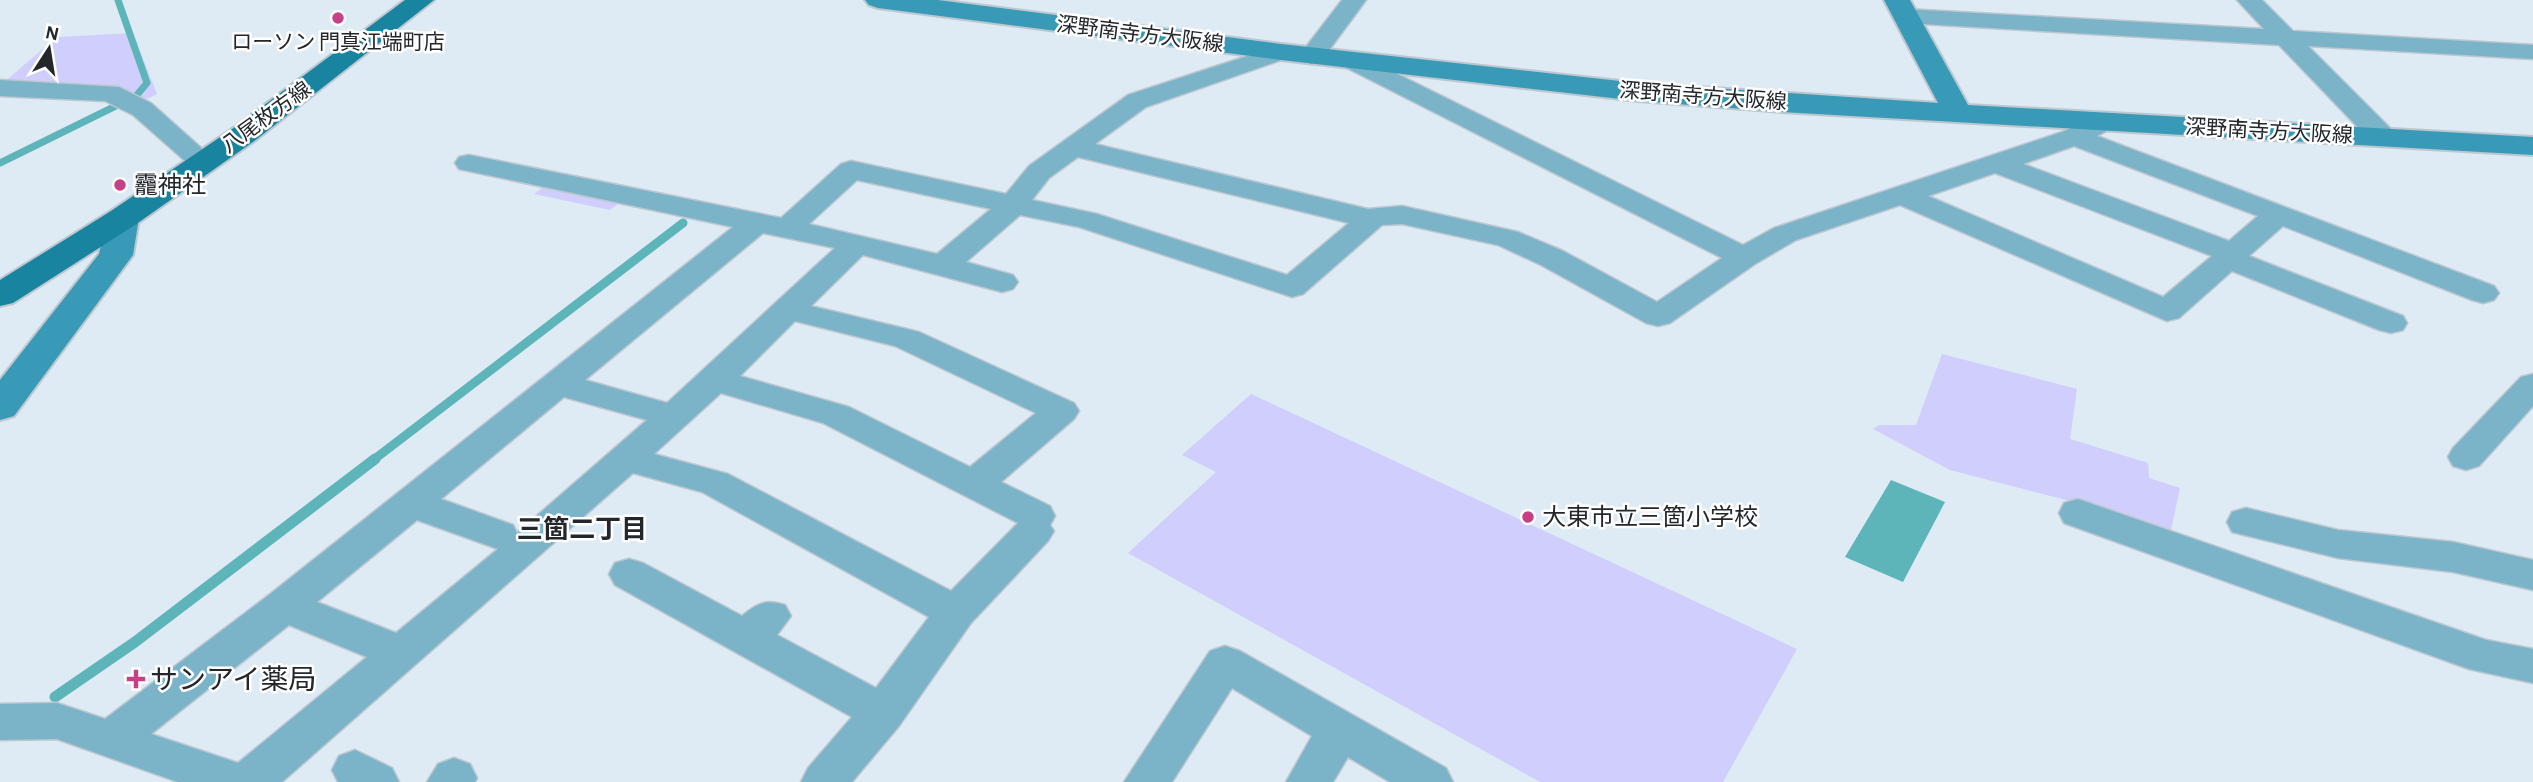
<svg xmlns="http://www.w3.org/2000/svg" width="2533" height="782" viewBox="0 0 2533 782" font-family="'Alegreya Sans','Noto Sans JP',sans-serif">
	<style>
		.green { fill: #d0cefc }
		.water { fill: #5db5b9 }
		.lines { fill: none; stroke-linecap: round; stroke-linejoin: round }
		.stream-far2 { stroke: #5db5b9; stroke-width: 7 }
		.stream-far1 { stroke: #5db5b9; stroke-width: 9 }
		.stream { stroke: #5db5b9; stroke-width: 11 }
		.street-casing { stroke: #bcc7d0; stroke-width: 3 }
		.secondary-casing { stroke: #bcc7d0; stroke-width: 4 }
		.primary-casing { stroke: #bcc7d0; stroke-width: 4 }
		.street { fill: #7bb4c8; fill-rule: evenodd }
		.secondary { fill: #389ab7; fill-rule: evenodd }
		.primary { fill: #1884a0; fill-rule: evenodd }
		.poi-dot { fill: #c54186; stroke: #fff; stroke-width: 2.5 }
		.labels { text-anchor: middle; stroke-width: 5; stroke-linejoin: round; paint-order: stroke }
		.far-street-label { font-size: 21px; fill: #23272b; stroke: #fff }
		.far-poi-label { font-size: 21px; fill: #23272b; stroke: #fff }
		.poi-label { font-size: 24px; fill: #23272b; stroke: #fff; text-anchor: start }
		.neighbourhood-label { font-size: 26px; font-weight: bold; fill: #23272b; stroke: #fff }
		.near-poi-label { font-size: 28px; fill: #23272b; stroke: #fff; text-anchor: start }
	</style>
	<rect width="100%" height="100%" fill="#deeaf4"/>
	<!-- green -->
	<path class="green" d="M133,33L157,94L147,99L116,89L3,83L57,37Z
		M547,184L623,200L610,210L534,194Z
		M1942,354L2077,389L2070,439L2148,463L2149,478L2180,488L2170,535L2078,503L1950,470L1873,429L1879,425H1916Z
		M1251,394L1797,649L1723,782H1540L1128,553L1216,472L1182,455Z"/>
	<!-- water -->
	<path class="water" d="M1891,480L1945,502L1903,582L1845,557Z"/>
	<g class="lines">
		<!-- stream-far2 -->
		<path class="stream-far2" d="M0,163L136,96L147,83L118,0"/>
		<!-- stream-far1 -->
		<path class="stream-far1" d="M372,461L683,223"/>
		<!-- stream -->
		<path class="stream" d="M55,697L135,642L375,459"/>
		<defs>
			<path id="street" d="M1342,0H1366L1321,61L1312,64L1303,61L1299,56Z
				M2237,0H2262L2293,31L2533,45V59L2308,46L2394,132L2398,138L2394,144L2384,146L2374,144L2279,45L1905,23L1897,21L1893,16L1897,11L1905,9L2264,29Z
				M1281,45L1290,47L1293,52L1290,57L1146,107L1095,144L1368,209L1402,206L1518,232L1563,251L1657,302L1722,258L1343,66L1339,61L1343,56L1352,53L1361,56L1743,245L1774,228L2065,131L2094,115L2104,113L2114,115L2117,121L2114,127L2097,136L2494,286L2499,293L2494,300L2483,303L2472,300L2283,226L2249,256L2403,316L2407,323L2403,330L2391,333L2379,330L2232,271L2179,318L2167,321L1900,205L1796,240L1755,264L1670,323L1658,326L1646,323L1541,265L1498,245L1402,224L1382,225L1303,294L1292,297L1079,227L1020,215L966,262L1013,275L1018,282L1013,289L1002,292L863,255L811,306L919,332L1074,403L1079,411L1074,419L1001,482L1050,506L1055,516L1050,525L1054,531L1048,541L971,623L899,726L852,782H801L808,768L852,717L615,585L609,574L615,563L629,559L643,563L742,616C757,603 766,599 785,605L791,616L777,635L876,688L929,617L702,492L633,473L282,782H178L57,739L0,740V704L57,703L105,719L269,595L733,227L459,169L455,163L459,157L469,155L781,218L841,164L851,161L1006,194L1029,166L1128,95ZM2074,146L2258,216L2229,241L2023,164ZM1078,157L1349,223L1287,275L1097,214L1032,200L1049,178ZM1995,173L2212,256L2163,297L1928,196ZM857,180L991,209L937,254L809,224ZM763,233L835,248L667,403L585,380ZM795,321L895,346L1036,413L970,467L849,407L740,376ZM721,393L823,423L1018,523L951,591L728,474L654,454ZM564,397L647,420L517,533L513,525L441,499ZM417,520L498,549L396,633L317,602ZM289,625L367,657L238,763L151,734Z
				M0,80L119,87L151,103L217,162L213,168L203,170L193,168L133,115L105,101L0,96Z
				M2533,374V406L2479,466L2466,470L2453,466L2448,457L2453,448L2521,377Z
				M2078,499L2486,640L2533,649V683L2469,669L2064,523L2059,513L2064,503Z
				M2246,508L2338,530L2453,542L2533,560V590L2453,572L2338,558L2232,532L2227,522L2232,512Z
				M1225,646L1240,651L1446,768L1453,782H1390L1348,757L1333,782H1286L1312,736L1232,688L1172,782H1124L1210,651Z
				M355,750L392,768L399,782H338L332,770L339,756Z
				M454,758L470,764L477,778L475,782H427L438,764Z"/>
			<path id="secondary" d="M865,0H938L1281,44L1638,83L1938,103L1884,0H1910L1968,105L2533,137V155L1782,112L1638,101L1281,60L878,8L869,5Z
				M123,208L135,211L139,218L133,255L14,416L0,420V380L99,254L107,218L111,211Z"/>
			<path id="primary" d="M405,0H434L257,139L135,225L13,303L0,306V280L111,211L235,127Z"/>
		</defs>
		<!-- street casing -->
		<use href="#street" class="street-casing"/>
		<!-- secondary casing -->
		<use href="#secondary" class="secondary-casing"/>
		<!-- primary casing -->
		<use href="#primary" class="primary-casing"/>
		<!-- street -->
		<use href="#street" class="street"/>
		<!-- secondary -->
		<use href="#secondary" class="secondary"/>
		<!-- primary -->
		<use href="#primary" class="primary"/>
	</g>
	<!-- markers -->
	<g class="poi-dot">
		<circle cx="338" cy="18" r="7"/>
		<circle cx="120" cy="185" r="7"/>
		<circle cx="1528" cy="517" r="7"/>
		<path d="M132.5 668.5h7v7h7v7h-7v7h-7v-7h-7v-7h7z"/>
	</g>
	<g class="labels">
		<!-- far-street labels -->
		<g class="far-street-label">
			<text transform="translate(1140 34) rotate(7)" y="7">深野南寺方大阪線</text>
			<text transform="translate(1703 96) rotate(4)" y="7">深野南寺方大阪線</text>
			<text transform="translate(266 117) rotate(-36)" y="7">八尾枚方線</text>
			<text transform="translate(2269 131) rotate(3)" y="7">深野南寺方大阪線</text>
		</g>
		<!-- far-poi labels -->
		<g class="far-poi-label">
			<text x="338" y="49">ローソン 門真江端町店</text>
		</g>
		<!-- poi labels -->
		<g class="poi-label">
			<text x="134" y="193">龗神社</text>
			<text x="1542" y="525">大東市立三箇小学校</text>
		</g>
		<!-- neighbourhood labels -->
		<g class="neighbourhood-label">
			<text x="582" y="538">三箇二丁目</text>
		</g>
		<!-- near-poi labels -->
		<g class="near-poi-label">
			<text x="150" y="689">サンアイ薬局</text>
		</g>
	</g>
	<!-- north arrow -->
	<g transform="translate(49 49) rotate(12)" stroke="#ffffff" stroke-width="5" paint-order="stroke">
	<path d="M0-5L12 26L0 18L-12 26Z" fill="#23272b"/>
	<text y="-10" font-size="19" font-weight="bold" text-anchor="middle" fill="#23272b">N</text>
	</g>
</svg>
